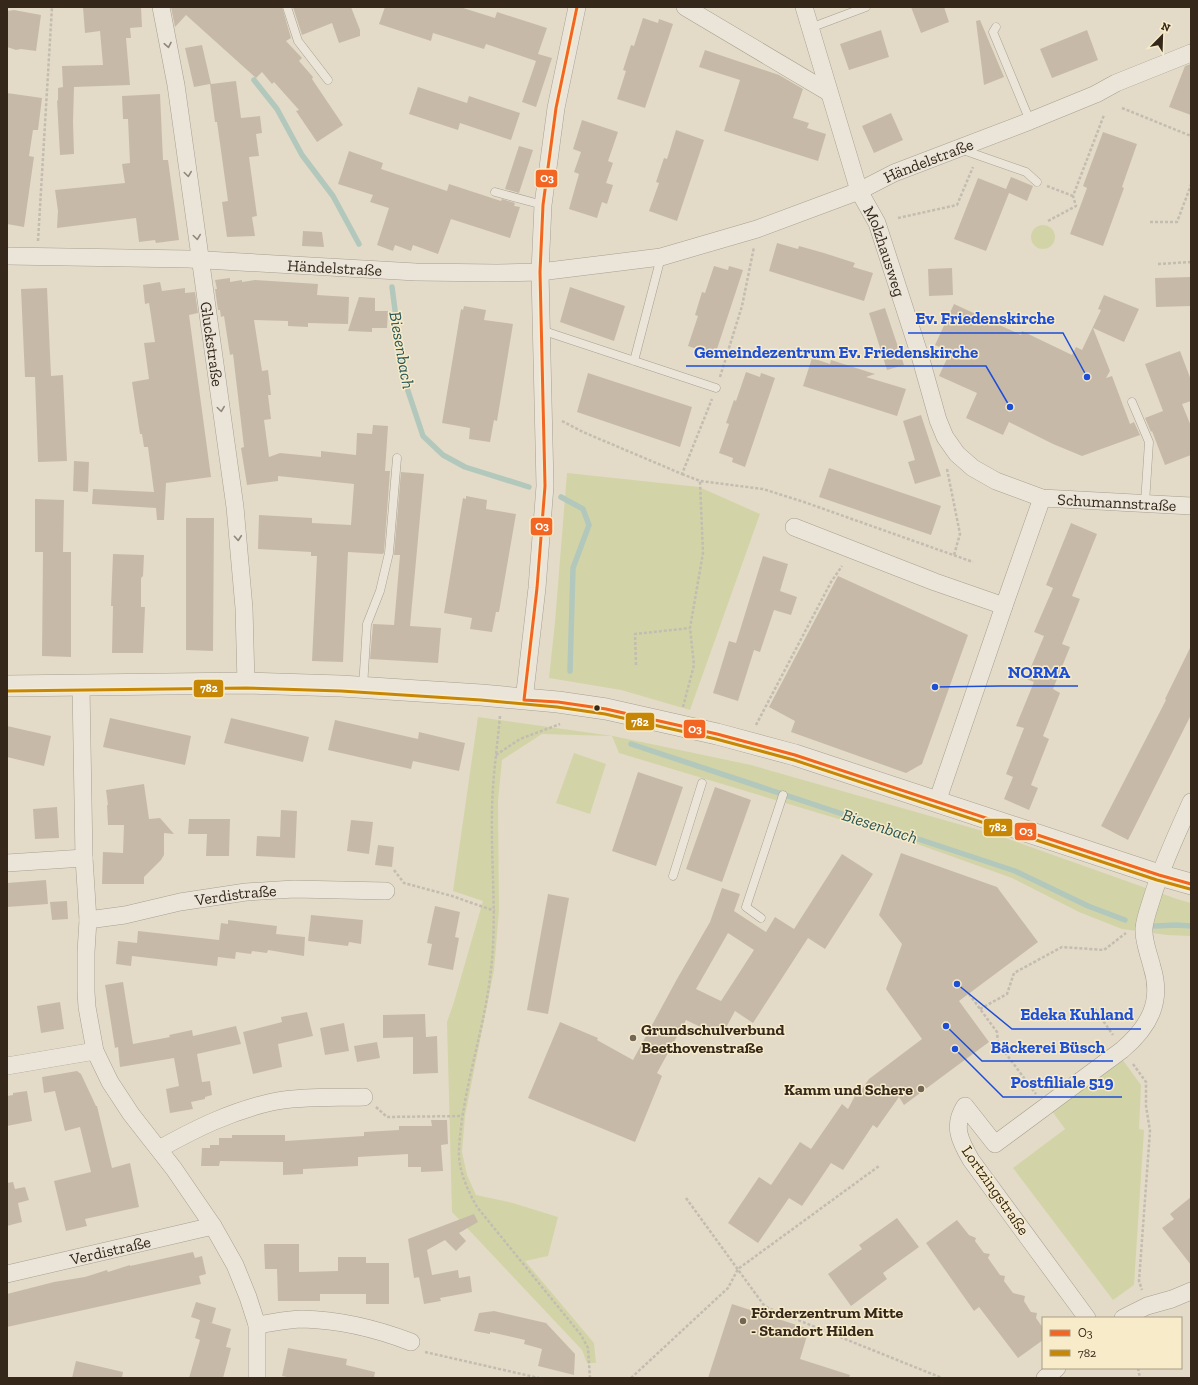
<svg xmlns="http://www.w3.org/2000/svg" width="1198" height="1385" viewBox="0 0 1198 1385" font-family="'Zilla Slab',serif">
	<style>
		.green { fill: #d2d4a8 }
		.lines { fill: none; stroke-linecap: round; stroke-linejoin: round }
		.stream { stroke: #b3c8bc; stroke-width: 5.5 }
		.building { fill: #c7b9a8; fill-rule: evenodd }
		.service-casing { stroke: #a7a091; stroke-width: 9 }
		.minor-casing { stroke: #a7a091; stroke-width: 18 }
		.tertiary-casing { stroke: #a7a091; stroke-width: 22 }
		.path { stroke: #c3bcb1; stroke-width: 2.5; stroke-dasharray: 3 2; stroke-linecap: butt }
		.service { stroke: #ebe5d9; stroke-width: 8 }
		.minor { stroke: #ebe5d9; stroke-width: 17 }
		.tertiary { stroke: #ebe5d9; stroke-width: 21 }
		.bus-1-casing { stroke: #f7ebca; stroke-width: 6 }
		.bus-2-casing { stroke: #f7ebca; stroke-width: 6 }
		.bus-1 { stroke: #f26522; stroke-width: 3 }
		.bus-2 { stroke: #c68606; stroke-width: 3 }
		.oneway { stroke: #90867a }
		.bus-dot { fill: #35281a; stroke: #f7ebca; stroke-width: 1.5 }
		.poi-dot { fill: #726757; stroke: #f7ebca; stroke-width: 1.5 }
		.labels { text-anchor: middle; stroke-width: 3; stroke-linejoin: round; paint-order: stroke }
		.street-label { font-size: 16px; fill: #35281a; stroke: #f7ebca }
		.poi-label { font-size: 16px; font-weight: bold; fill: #35281a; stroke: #f7ebca; text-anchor: start }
		.water-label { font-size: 17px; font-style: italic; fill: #285655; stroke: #f7ebca }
		.leader { fill: none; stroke: #1d4ed8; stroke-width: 1.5 }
		.callout-dot { fill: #1d4ed8; stroke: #f7ebca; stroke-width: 1.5 }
		.callout-label { font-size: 17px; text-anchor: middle; font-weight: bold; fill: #1d4ed8; stroke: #f7ebca; stroke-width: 3; stroke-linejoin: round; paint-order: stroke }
		.line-badge { stroke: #f7ebca; stroke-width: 1.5 }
		.badge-label { font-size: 11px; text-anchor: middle; font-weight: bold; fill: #fff }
	</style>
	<rect width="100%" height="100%" fill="#e3dbc7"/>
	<!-- green -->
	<path class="green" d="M1031 237a12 12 0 1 1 24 0a12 12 0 1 1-24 0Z
		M567,473L699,487L760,514L690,710L621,690L549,678L555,622Z
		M478,717L613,736L751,765L997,835L1177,899L1191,903V936L1167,935L1122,929L1079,912L1012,878L895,836L619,753L612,736L542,734L502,760L498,801L499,911L494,970L465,1116L462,1152L467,1175L476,1195L513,1203L558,1217L548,1256L525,1261L594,1343L596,1363H587L582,1350L452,1212L447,1022L453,1005L483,901L453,891Z
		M574,753L606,764L590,814L556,803Z
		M1122,1059L1141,1085L1139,1129L1144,1130L1134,1285L1113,1300L1013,1168L1065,1129L1052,1111Z"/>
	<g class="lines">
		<!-- stream -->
		<path class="stream" d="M254,80L277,109L302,155L333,196L359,244
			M392,287L404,379L423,436L443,455L465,467L529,487
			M561,497L583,509L589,525L573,568L570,671
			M631,744L1015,871L1088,906L1125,920
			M1155,926L1176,925L1191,926"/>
	</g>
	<!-- building -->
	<path class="building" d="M83,7H141L142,27L130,28L131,38H126L130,85L74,87L73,122L74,154L60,155L57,100L58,101V88L63,87L62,66L103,65L100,31L85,33Z
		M171,7H282L291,38L286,41L302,58L299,61L313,77L312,79L343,125L317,142L296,111L299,110L274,82L272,84L262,72L256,78L186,15L175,27Z
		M293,7H351L360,30V36L339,43L332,23L302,35Z
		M385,7H460L495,18L497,12L547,28L538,54L552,58L536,107L522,102L536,61L486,44L484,49L433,33L431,41L379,24Z
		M911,7H944L949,22L921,33Z
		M14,10L41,15L36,51L21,49L16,50L7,47V11Z
		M643,18L658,23L659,19L673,24L645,108L617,99L626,71L623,70L631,45L634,46Z
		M980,20L1004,77L984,85L976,21Z
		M881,30L889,57L849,70L840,44Z
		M1087,30L1098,60L1052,78L1040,49Z
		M202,45L211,84L236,81L241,118L260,116L262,133L256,134L259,156L249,157L257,216L252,217L255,236L227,237L222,202L228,201L217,122H215L210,84L194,87L185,48Z
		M705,50L779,75L803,89L793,118L809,123L807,128L826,134L818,161L724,131L740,80L699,67Z
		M1191,64V115L1169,107L1185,66Z
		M418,87L467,103L469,96L520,113L511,140L460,123L458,130L409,114Z
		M7,93L42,98L38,130H33L29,156L34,157L24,227L7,224Z
		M160,94L163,160H168L179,240L156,243L155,240L139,242L136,218L57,228L58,211L55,190L125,183L122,164L130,163L128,119H123L122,96Z
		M891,113L903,140L874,153L862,126Z
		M582,120L618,132L608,161L613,163L606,183L613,185L607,204L602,202L597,218L569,209L579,174L574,172L581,152L573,149Z
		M676,130L704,140L677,221L649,211L659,183L656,182L664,158L667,159Z
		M1103,132L1137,144L1122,187L1124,188L1103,246L1070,234L1087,188L1083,186Z
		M519,146L533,150L519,193L505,189Z
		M349,151L383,163L381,169L447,191L449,184L501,201L502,199L515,203L514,206L520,207L510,238L451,219L438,254L413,245L411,251L395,245L393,251L377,245L389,208L370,202L373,195L338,184Z
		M1011,177L1033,186L1027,201L1009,193L986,251L954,239L978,178L1006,189Z
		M303,231L322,232L324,247L302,246Z
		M777,243L798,249L799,246L824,253L855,263L853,267L873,273L864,301L769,271Z
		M714,266L728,270L729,266L743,270L715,355L688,346L698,316L695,315L702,292L705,293Z
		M952,268L953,295L929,296L928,269Z
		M1191,277V306L1156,307L1155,278Z
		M230,278V282L242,280V282L255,280L318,284L317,295L349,297L348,324L308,323V327L288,326V321L254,320L262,371L268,370L271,395H268L271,419L264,420L269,457L280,453L321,457V451L356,455L357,433L372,434L373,425L388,426L385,471H390L384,552L383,554L348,552L343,662L312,661L317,556H311V552L258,549L259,515L312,518V523L351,525L354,484L278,476V481L247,485L241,448L244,447L233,354L230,355L224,316L221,317L220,310H218L215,289H217L215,280Z
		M160,282L162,291L185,288V293L195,292L198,313L189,315L211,477L166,483L164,520H157L156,508L92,504L93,489L154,492L148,447H144L142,434H140L132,382L149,379L144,343L155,342L149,303L145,304L143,285Z
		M570,287L625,306L614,341L560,322Z
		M47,288L51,376L63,375L67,461L38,462L35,377H25L21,289Z
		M1104,295L1139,309L1124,342L1093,328L1110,371L1106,378L1112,376L1130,424L1134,422L1140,435L1082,456L1053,444L1009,422L1003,435L966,418L977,393L939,376L950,352L935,345L954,304L1021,335L1022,331L1072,355L1076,347L1082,350L1101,310L1098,309Z
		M359,297L375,298V311H388L387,328H372V332L348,331Z
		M464,306L486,310L484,320L513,324L497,421L494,420L490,442L469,439L470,428L442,423L461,309L463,310Z
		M885,308L904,365L887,370L869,313Z
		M1180,351L1191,380V401L1182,404L1191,426V455L1165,465L1152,431L1151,432L1145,418L1163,411L1145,364Z
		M812,358L830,364L831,360L875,374L866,377L906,389L897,416L803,386Z
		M746,372L760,377L761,373L775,378L745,467L732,462L733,458L719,453L729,424L726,423L734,400L736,401Z
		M588,373L692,407L680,447L577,412Z
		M921,415L941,476L915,484L908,462L915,460L903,421Z
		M74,461L89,462L88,492L73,491Z
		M829,468L941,506L931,535L819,497Z
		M401,472L424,474L410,626L441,628L438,663L370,659L373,624L394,625L400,555H394Z
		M466,496L487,500L486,509L516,514L499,612H496L492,632L470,629L472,618L444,613L463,498L466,499Z
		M35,499L64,500L63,552H71V657L42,656L43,552H35Z
		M186,518H214L213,651L186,650Z
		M1071,523L1097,534L1072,596L1080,599L1062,644L1070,647L1053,689L1060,693L1043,736L1049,739L1031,785L1038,788L1029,810L1004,799L1013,777L1006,774L1024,728L1016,726L1034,682L1026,679L1044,636L1034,632L1053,588L1046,585Z
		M113,554L144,555L143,576L141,578V607H145L143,653H112L113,606H111Z
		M763,556L788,564L780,591L797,597L791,615L774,610L760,652L754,650L738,701L713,693L729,641L736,643Z
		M838,576L968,635L922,764L906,773L791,732L795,721L769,707Z
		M1191,646V715L1128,840L1101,826L1166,700L1165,699Z
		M110,718L191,736L185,765L103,747Z
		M231,718L309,737L303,762L224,743Z
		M335,720L418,739L419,732L465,743L459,771L413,761L411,769L328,750Z
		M7,726L51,736L44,766L7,757Z
		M638,772L683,787L656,866L612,851Z
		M144,784L149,819L160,818L174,834L164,833V855L161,860L144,877V884H102L103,852L123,853L124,825H108L107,805H108L106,790Z
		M715,787L751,800L722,882L686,869Z
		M57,807L59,838L35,839L33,809Z
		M281,810L297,811L295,858L256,856L257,836L280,837Z
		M189,819H230L229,856H206L207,834H188Z
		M351,820L373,822L369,854L347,851Z
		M378,845L394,847L392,867L375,865Z
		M901,853L997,887L1038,942L959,1001L989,1042L904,1105L899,1097L877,1128L873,1125L843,1170L831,1163L802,1206L789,1198L758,1243L728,1223L759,1177L771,1185L800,1142L811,1149L842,1104L848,1109L857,1092H860L869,1079L922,1039L886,989L902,944L879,915Z
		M842,854L873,874L825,949L808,938L753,1023L735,1011L721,1037L686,1020L657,1073L662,1076L635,1142L528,1098L560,1022L598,1038L597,1040L633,1060L677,979L710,922L722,888L740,894L734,911L766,932L775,917L794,929ZM728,933L754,950L721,1001L696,989Z
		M46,880L48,904L7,907V883Z
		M548,894L569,898L548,1014L527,1010Z
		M67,901L68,919L52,920L50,902Z
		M435,906L460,912L455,937L459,938L453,970L428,965L432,944L427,943Z
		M311,915L363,920L361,944L349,942L348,946L308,941Z
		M228,920L277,926L276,934L305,937L304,956L268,950L267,953L252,951L251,954L236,952L235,959L218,957L217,966L132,956L131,966L116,964L118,941L137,943L138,931L219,940L221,923L228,924Z
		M123,982L133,1044L170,1037L169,1035L192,1030L193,1036L236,1026L241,1044L197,1054L202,1082L210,1081L212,1095L205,1097V1099L191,1102L193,1109L170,1113L166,1089L179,1086L174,1058L120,1067L118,1047L115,1048L105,985Z
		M60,1002L64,1029L41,1033L37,1006Z
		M307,1012L313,1036L278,1044L282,1067L253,1074L243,1032L282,1022L281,1017Z
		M425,1014L426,1037L437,1036L438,1073L413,1074V1037L383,1038V1015Z
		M344,1023L349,1051L325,1055L320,1028Z
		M377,1042L380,1058L357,1062L354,1046Z
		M77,1071L81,1074L96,1106H97L112,1168L130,1163L139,1207L85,1219L87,1226L66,1231L54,1181L91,1172L80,1127L65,1131L55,1091L44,1093L42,1077Z
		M27,1091L32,1121L7,1126V1096L13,1095V1093Z
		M431,1120H447L448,1144L441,1145L443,1171L421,1172V1167H408V1154L358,1157V1166L303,1169V1174L283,1175V1162L220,1161L219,1166H201L202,1148H210V1145H219V1138H232V1135H285V1141L364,1136V1132L399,1130V1126H432Z
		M13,1182L15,1189L25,1187L29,1200L18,1203L22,1222L7,1226V1183Z
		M1191,1197V1265L1162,1228L1174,1219L1170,1214Z
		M474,1214L478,1222L459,1233L466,1241L456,1251L445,1240L427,1250L432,1275L458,1270L459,1278L470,1276L472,1292L440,1298L441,1301L424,1304L419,1277L429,1275L414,1278L408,1239Z
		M897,1218L919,1247L883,1273L887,1279L851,1306L828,1274L862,1249L859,1245Z
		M957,1220L969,1235L976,1238L975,1241L984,1253L990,1254L988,1258L1000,1275L1005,1276L1004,1281L1013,1293L1025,1296L1024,1301L1031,1312L1037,1313L1036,1318L1043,1328V1340L1018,1358L979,1307L974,1311L926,1243Z
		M264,1244H299V1272L338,1271V1257H366V1263H389V1304H366V1294H320V1301H278L277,1269H265Z
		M193,1252L195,1258L202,1256L206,1274L199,1276L201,1284L7,1327V1294L54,1282L85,1277L107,1270L108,1272L130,1265V1266Z
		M196,1302L216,1308L212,1323L208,1322L231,1329L226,1347L231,1348L223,1378H189L200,1340L195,1338L200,1320L191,1317Z
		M732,1304L809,1329L800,1359L850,1375L849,1378H708Z
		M494,1311L546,1323L575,1354L574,1375L538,1366L542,1349L524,1344L525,1340L490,1332V1334L474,1331L479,1313Z
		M288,1348L347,1359L346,1365L375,1372L374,1378H292L282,1376Z
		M76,1361L123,1372L122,1378H72Z"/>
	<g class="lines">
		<defs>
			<path id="service" d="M287,7L298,41L328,80
				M996,27L993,32L1030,121
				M810,28L866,7
				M963,150L1026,172L1037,182
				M495,192L543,205
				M541,330L716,388
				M634,361L661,257
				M1132,402L1149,442L1145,503
				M363,687L367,624L380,591L389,553L397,458
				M673,876L702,783
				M761,918L746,907L783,795"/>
			<g id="minor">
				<path id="s1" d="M161,7L176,85L235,507L244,608L246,683"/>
				<path d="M685,7L828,92"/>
				<path id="s2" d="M804,7L859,191L877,223L920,356L938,420L945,437L957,454L973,468L996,481L1042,498L1191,506"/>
				<path id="s3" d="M7,256L188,259L416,272L497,273L540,272L661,257L757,229L859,191L894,173L1030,121L1096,94L1116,83L1191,53"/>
				<path d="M794,527L935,582L1004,606"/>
				<path d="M81,686L84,858L88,920L86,952V992L87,1007L95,1051L110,1082L131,1114L174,1169L213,1226L235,1265L248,1297L257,1325V1378"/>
				<path d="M524,700L537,588L545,486L540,272L543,205L556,108L577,7"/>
				<path d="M937,802L1004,606L1042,498"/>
				<path d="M7,863L84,858"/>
				<path id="s4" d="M88,920L125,915L180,902L246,892L294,889L386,891"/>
				<path d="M7,1066L95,1051"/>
				<path d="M159,1149C195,1129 231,1111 272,1102C302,1096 334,1098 364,1097"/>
				<path id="s5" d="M7,1274L213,1226"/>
				<path d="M1087,1318L971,1160C960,1141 952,1126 965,1106L995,1144L1122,1050C1149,1027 1163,1002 1152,967C1149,954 1143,941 1144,928C1145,918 1149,908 1152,898C1162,865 1177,834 1191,802"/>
				<path d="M1123,1318L1147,1306L1172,1299L1191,1291"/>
				<path d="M257,1325C272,1323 288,1319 303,1319C340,1320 377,1329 411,1342"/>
				<path d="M1045,1378L1057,1368"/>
			</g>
			<path id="tertiary" d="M7,686L246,683L341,686L481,695L558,702L606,709L717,734L795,755L1159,875L1191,884"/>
		</defs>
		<!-- service casing -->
		<use href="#service" class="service-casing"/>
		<!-- minor casing -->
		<use href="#minor" class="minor-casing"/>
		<!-- tertiary casing -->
		<use href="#tertiary" class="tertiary-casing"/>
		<!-- path -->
		<path class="path" d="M1122,108L1191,136
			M1047,186L1073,196
			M898,218L957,205L973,167
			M1048,221L1076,206L1073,196L1104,115
			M1150,222H1177L1191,185
			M38,241L52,7
			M1158,264L1191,262
			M720,377L742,306L754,247
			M562,421L583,432L682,474L712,399
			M947,469L960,534L954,555
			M682,474L700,481L763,489L804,502L973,562
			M636,665L635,634L690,628
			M683,707L694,665L690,628L703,553L700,481
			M500,716C497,749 492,782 492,815C491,867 497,918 491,969C485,1030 462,1089 459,1150C458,1170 468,1191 477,1207L581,1335L588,1348L590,1378
			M756,725L831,582L842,566
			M496,755L520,739L560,724
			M394,870L404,883L452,896L495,911
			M969,994L997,1032L998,1043L1036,1094
			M980,1009L1007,994L1014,973L1062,947L1104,950L1126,933
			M1095,1009L1113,1035
			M1133,1064L1146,1082V1106L1150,1131L1139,1281L1142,1290
			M376,1107L387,1117L462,1116
			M686,1198L763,1304L768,1308L942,1378
			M425,1352L539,1378
			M1138,1368L1140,1378
			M631,1378L728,1288L738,1269L879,1166"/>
		<!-- service -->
		<use href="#service" class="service"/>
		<!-- minor -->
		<use href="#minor" class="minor"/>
		<!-- tertiary -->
		<use href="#tertiary" class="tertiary"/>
		<defs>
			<path id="bus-1" d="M524,700L537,588L545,486L540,272L543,205L556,108L577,7
				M524,700L558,702L606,709L717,734L795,755L1159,875L1191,884"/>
			<path id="bus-2" d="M7,691L246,688L341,691L481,700L557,707L605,714L716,739L794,760L1157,880L1190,889"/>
		</defs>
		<!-- bus-1 casing -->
		<use href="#bus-1" class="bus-1-casing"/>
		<!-- bus-2 casing -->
		<use href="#bus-2" class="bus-2-casing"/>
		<!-- bus-1 -->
		<use href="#bus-1" class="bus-1"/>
		<!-- bus-2 -->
		<use href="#bus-2" class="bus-2"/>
	</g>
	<!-- one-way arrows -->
	<defs><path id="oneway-chevron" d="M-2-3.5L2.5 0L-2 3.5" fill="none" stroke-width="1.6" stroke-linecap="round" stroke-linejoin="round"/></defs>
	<g class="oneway">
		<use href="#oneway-chevron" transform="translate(168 45) rotate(79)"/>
		<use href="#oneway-chevron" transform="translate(188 174) rotate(82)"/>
		<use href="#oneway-chevron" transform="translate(197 237) rotate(82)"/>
		<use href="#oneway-chevron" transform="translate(221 409) rotate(82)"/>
		<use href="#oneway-chevron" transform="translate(238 538) rotate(85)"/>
	</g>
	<!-- markers -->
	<circle class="bus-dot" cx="597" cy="708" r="3.5"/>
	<g class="poi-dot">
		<circle cx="633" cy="1038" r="4"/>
		<circle cx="921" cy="1089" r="4"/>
		<circle cx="743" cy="1321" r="4"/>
	</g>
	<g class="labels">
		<!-- street labels -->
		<g class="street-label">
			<text dy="6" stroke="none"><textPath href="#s3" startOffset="940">Händelstraße</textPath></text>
			<text dy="6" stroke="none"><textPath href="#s2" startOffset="258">Molzhausweg</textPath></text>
			<text dy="6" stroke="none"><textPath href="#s3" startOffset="328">Händelstraße</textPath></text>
			<text dy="6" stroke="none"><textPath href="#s1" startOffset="341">Gluckstraße</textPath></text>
			<text dy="6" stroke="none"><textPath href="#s2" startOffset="646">Schumannstraße</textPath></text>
			<text dy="6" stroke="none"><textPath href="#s4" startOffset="150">Verdistraße</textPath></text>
			<text transform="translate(996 1190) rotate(55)" y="6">Lortzingstraße</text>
			<text dy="6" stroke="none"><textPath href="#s5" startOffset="106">Verdistraße</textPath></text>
		</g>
		<!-- poi labels -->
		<g class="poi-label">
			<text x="641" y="1035">Grundschulverbund<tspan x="641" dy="18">Beethovenstraße</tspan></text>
			<text x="913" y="1095" text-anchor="end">Kamm und Schere</text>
			<text x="751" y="1318">Förderzentrum Mitte<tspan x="751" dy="18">- Standort Hilden</tspan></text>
		</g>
		<!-- water labels -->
		<g class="water-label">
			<text transform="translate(402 350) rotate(80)" y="6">Biesenbach</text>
			<text transform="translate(880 826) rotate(18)" y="6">Biesenbach</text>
		</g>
	</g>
	<!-- callouts -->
	<path class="leader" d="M1087 377L1063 333H908M1010 407L986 366H686M935 687L1000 686H1078M957 984L1012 1029H1141M946 1026L982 1061H1113M955 1049L1003 1097H1122"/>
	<g class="callout-dot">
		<circle cx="1087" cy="377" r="4"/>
		<circle cx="1010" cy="407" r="4"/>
		<circle cx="935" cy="687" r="4"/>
		<circle cx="957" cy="984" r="4"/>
		<circle cx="946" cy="1026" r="4"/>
		<circle cx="955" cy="1049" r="4"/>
	</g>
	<g class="callout-label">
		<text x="985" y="324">Ev. Friedenskirche</text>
		<text x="836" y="358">Gemeindezentrum Ev. Friedenskirche</text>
		<text x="1039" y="678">NORMA</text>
		<text x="1077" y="1020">Edeka Kuhland</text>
		<text x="1048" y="1053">Bäckerei Büsch</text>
		<text x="1062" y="1088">Postfiliale 519</text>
	</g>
	<g class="line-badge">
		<rect x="535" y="169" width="23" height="19" rx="4" fill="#f26522"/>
		<rect x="530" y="517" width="23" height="19" rx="4" fill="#f26522"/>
		<rect x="193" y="679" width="31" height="19" rx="4" fill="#c68606"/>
		<rect x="625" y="712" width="30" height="19" rx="4" fill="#c68606"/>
		<rect x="683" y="719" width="23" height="20" rx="4" fill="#f26522"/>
		<rect x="983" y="818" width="30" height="19" rx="4" fill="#c68606"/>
		<rect x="1014" y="822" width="23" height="19" rx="4" fill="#f26522"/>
	</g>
	<g class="badge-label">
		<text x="547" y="182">O3</text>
		<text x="542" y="530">O3</text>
		<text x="209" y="692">782</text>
		<text x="640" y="726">782</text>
		<text x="695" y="733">O3</text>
		<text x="998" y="831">782</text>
		<text x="1026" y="835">O3</text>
	</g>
	<!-- border -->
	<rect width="1198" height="1385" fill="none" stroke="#35281a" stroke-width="16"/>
	<!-- legend -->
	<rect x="1042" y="1317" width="140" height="52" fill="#f7ebca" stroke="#a99d84"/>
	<rect x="1050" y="1330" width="20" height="6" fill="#f26522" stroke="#a99d84"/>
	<text x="1078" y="1337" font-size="12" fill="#35281a">O3</text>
	<rect x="1050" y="1350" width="20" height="6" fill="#c68606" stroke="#a99d84"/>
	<text x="1078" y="1357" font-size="12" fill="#35281a">782</text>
	<!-- north arrow -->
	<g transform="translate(1162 36) rotate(23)" stroke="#f7ebca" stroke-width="3" paint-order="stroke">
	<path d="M0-3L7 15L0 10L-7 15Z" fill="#35281a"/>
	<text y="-6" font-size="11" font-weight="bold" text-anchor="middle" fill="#35281a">N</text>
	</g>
</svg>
